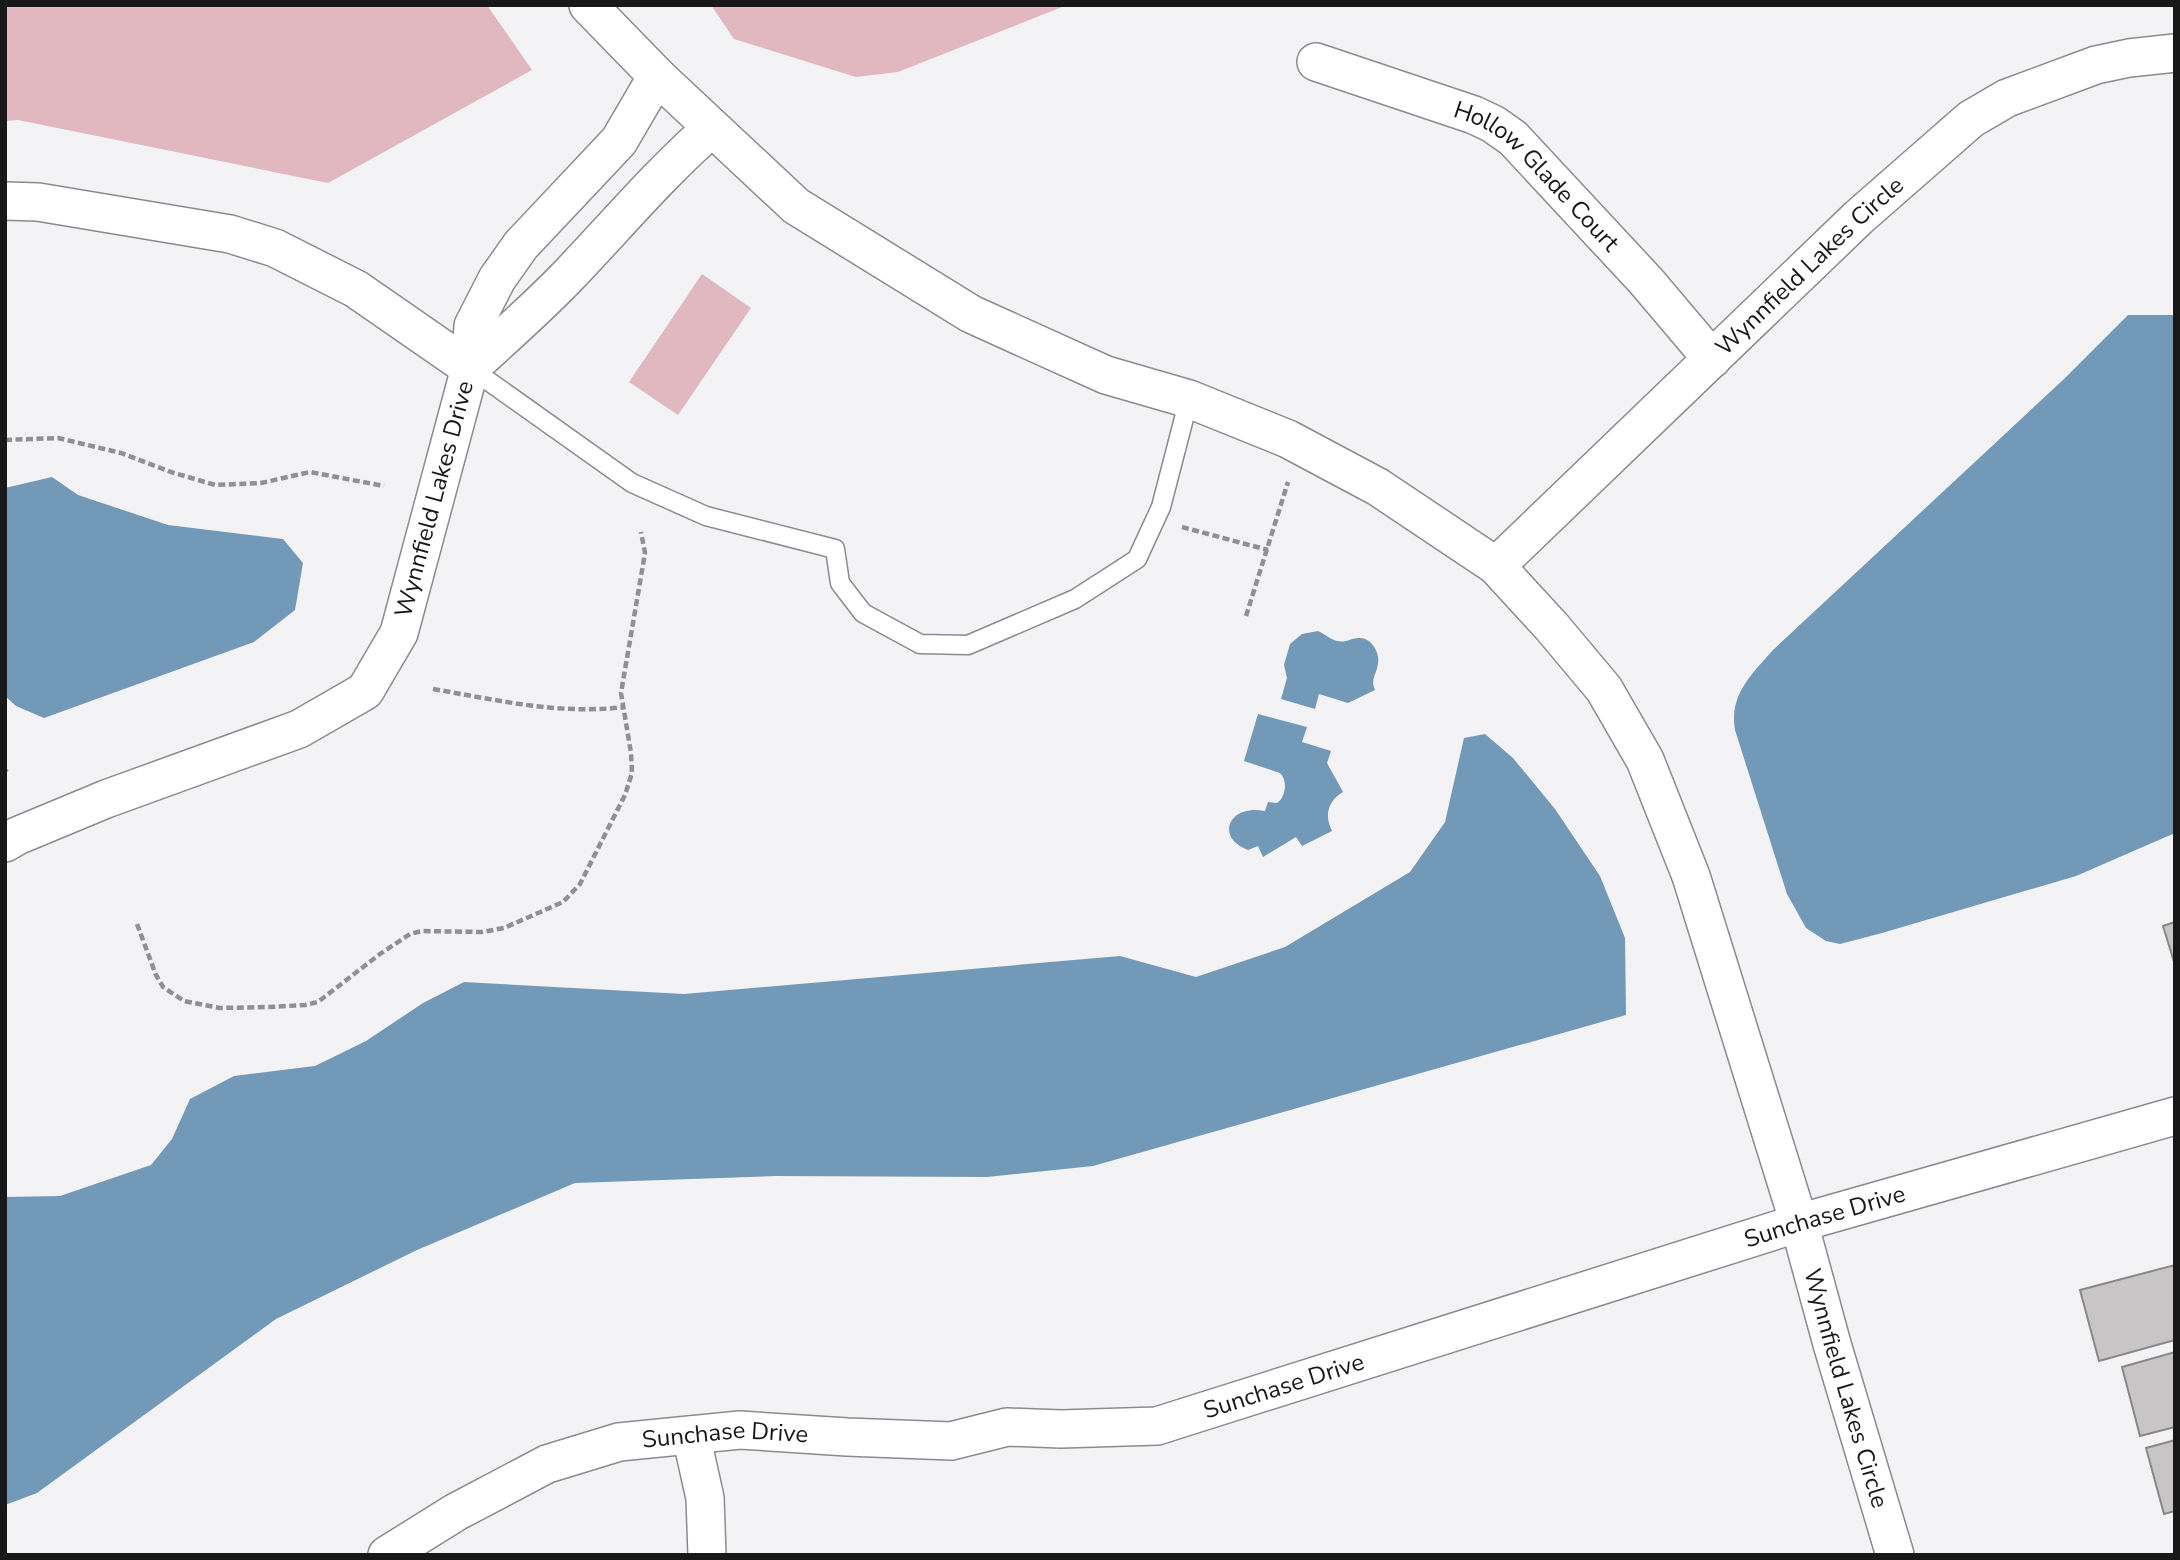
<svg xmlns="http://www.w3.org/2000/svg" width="2180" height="1560" viewBox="0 0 2180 1560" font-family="'Nunito Sans',sans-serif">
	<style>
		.green { fill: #e1b8bf }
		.water { fill: #7299b8 }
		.building { fill: #c8c5c7; stroke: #8a8789; stroke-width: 2 }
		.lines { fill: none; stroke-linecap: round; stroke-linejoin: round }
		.lane-casing { stroke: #8b8a8d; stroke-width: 21 }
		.street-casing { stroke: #8b8a8d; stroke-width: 40 }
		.path { stroke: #909092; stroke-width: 4.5; stroke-dasharray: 7 3.5; stroke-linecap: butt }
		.lane { stroke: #fff; stroke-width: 18 }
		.street { stroke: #fff; stroke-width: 37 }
		.labels { text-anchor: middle; stroke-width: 5; stroke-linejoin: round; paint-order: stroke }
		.street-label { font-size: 24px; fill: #181819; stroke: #fff }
	</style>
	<rect width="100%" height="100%" fill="#f3f2f5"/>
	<!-- green -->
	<path class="green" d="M5,5H487L532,70L328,183L18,120L5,121Z
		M711,5H1067L898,72L856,77L734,39Z
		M702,274L751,308L678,415L629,382Z"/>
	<!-- water -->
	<path class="water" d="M2128,315H2175V833L2076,876L1882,933L1840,944L1826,941L1806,928L1787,894L1735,730C1729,695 1751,675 1773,650L2064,379Z
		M52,477L78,495L168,525L283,539L303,563L295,610L254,642L44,718L16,706L5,696V488Z
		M1318,631C1325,634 1331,640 1338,641C1346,643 1353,637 1361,638C1372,639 1380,653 1378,663C1377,674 1370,679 1375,690L1348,703L1319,694L1315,709L1281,699L1287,678L1284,665L1290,644L1302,634Z
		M1258,714L1307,727L1302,742L1331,751L1327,763L1343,792C1328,801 1324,815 1332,831L1302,846L1296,837L1263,857L1258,846L1248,850C1215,838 1228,804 1265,811L1268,802L1277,803C1286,797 1288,781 1280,773L1244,761Z
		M1485,734L1513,758L1555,809L1600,876L1625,938L1626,1015L1093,1166L987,1177L775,1176L575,1183L417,1250L276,1319L37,1493L5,1505V1197L60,1196L151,1165L172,1139L190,1099L234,1076L315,1066L366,1041L423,1003L464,982L684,994L1120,956L1196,977L1285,947L1410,872L1445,822L1464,738Z"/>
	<!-- building -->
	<path class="building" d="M2175,922V965L2163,926Z
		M2175,1265V1340L2099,1361L2080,1290Z
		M2175,1352V1427L2140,1436L2122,1367Z
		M2175,1440V1511L2164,1514L2146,1448Z"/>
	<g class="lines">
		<defs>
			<path id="lane" d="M470,368L632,483L706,516L835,549L840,583L863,613L920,644L968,645L1075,599L1137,559L1161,507L1189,399"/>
			<g id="street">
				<path id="s1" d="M588,5L657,76L796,206L971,314L1106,375L1189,399L1288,439L1378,487L1496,566L1552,627L1604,689L1645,760L1691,876L1799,1223L1832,1344L1895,1555"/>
				<path id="s2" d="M1316,62L1474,115L1493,124L1513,138L1646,281L1712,359"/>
				<path d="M657,76L619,141L521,245L497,279L473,326L470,368C503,338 536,309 567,277C615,227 660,173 712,128"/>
				<path d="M5,201L38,202L230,234L275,248L356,289L470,368L399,633L365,691L299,729L106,799L17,836L5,843"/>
				<path id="s3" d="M1496,566L1859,217L1971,119L2007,98L2096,65L2129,58L2175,53"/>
				<path d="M691,1435L705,1498L707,1555"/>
				<path id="s4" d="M387,1555L456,1512L547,1464L619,1442L740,1430L847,1437L951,1441L1007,1427L1061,1429L1157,1426L1799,1223L2175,1116"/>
			</g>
		</defs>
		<!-- lane casing -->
		<use href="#lane" class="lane-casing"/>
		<!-- street casing -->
		<use href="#street" class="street-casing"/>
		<!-- path -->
		<path class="path" d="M5,440L58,438L121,453L171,472L215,485L261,483L310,472L384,486
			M1182,527L1268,550
			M1246,616L1288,482
			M433,689C497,700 559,715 624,707
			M5,770L7,772
			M137,924L156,975L163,987L184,1001L220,1008L269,1007L305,1005L318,1002L380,954L410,934L422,931L482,932L504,928L563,902L580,884L625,795L632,773L631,753L621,693L645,553L641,532"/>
		<!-- lane -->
		<use href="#lane" class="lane"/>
		<!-- street -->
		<use href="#street" class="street"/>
	</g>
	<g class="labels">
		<!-- street labels -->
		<g class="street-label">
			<text dy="8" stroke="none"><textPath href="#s2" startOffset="254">Hollow Glade Court</textPath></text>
			<text dy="8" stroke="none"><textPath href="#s3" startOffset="434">Wynnfield Lakes Circle</textPath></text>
			<text transform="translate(434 499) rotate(-75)" y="8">Wynnfield Lakes Drive</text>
			<text dy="8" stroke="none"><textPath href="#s4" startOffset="1500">Sunchase Drive</textPath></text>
			<text dy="8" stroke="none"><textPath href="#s4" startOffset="933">Sunchase Drive</textPath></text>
			<text dy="8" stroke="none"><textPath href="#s1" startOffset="1986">Wynnfield Lakes Circle</textPath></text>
			<text dy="8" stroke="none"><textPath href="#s4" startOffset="366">Sunchase Drive</textPath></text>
		</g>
	</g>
	<!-- border -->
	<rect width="2180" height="1560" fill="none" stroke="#181819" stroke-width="14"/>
</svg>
